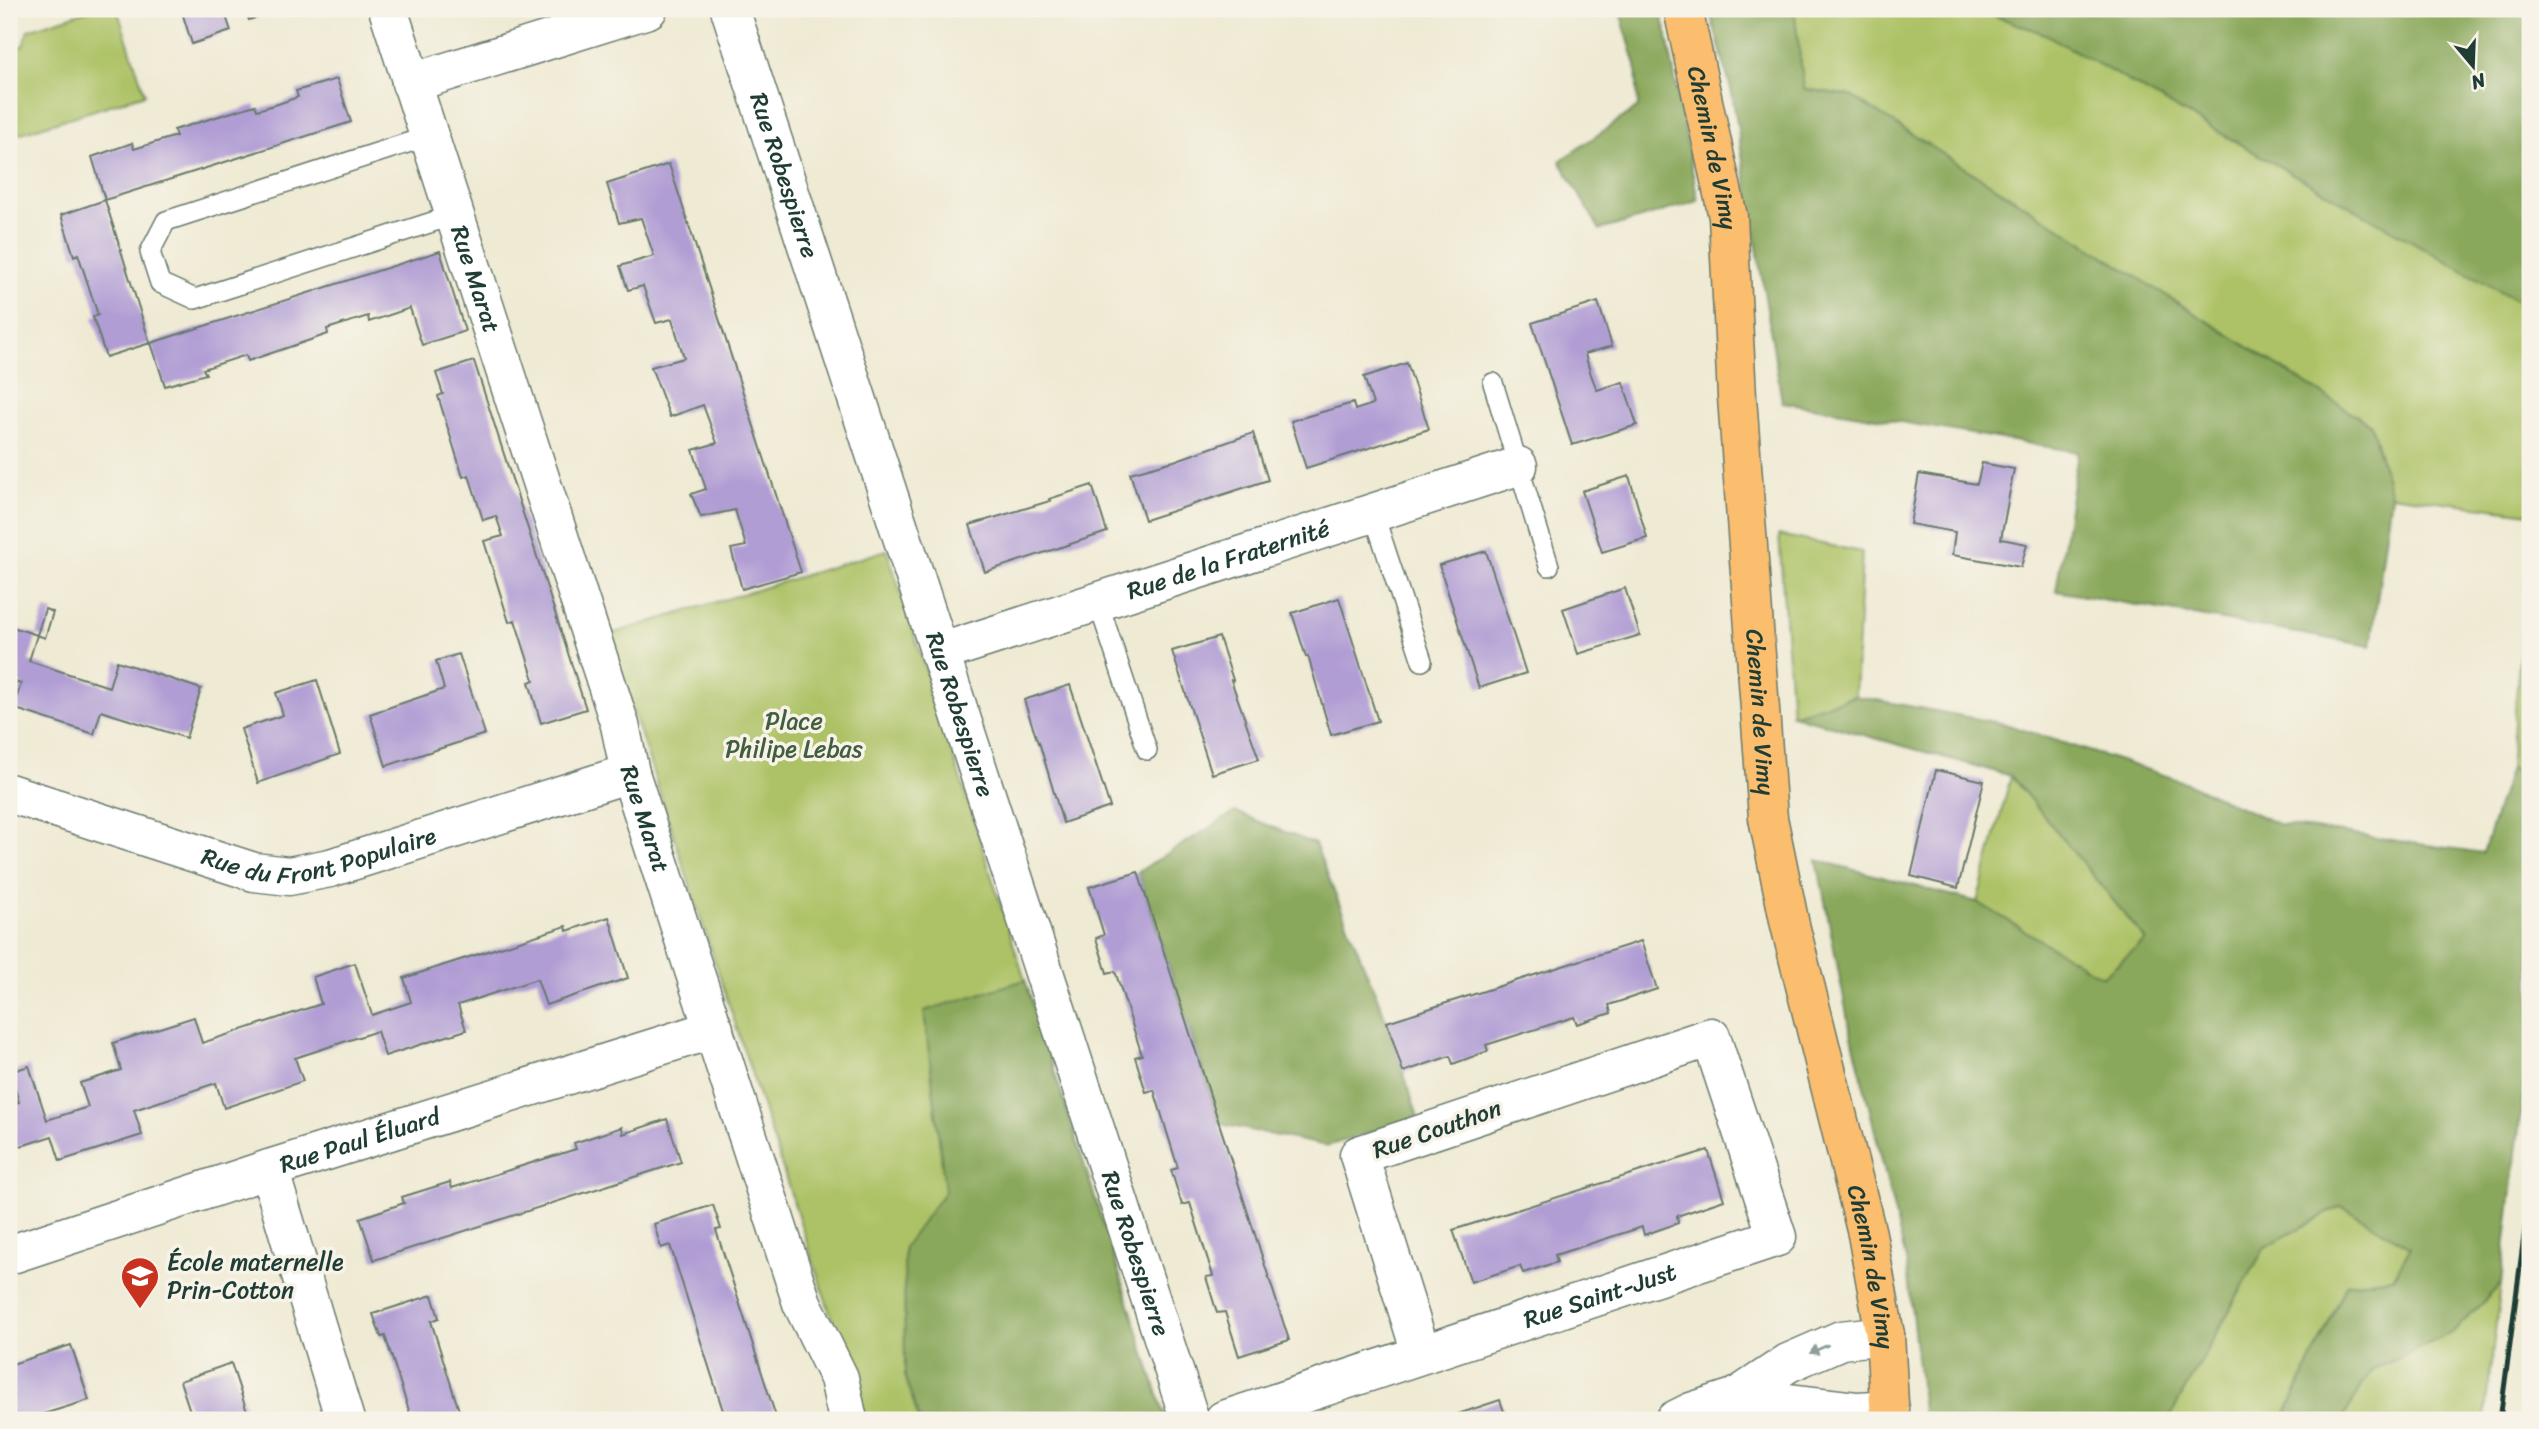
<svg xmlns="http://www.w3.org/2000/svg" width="2539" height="1429" viewBox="0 0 2539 1429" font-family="Sriracha,sans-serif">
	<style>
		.green { fill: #adc266; stroke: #66804d; stroke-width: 2 }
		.forest { fill: #8aa85b; stroke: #547248; stroke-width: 2 }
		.building { fill: #b09dd4 }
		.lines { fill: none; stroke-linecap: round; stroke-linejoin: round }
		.service-casing { stroke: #687a6c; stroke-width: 22 }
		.minor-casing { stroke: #687a6c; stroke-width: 41 }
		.primary-casing { stroke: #687a6c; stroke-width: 41 }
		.service { stroke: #fff; stroke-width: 19 }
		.minor { stroke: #fff; stroke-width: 38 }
		.primary { stroke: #fbbd6e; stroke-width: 38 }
		.rail { stroke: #1f3d34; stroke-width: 5 }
		.oneway { fill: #8f9e9a }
		.labels { text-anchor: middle; stroke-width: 7; stroke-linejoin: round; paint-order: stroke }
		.street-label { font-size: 24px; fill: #1f3d34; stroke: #f7f3e8 }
		.park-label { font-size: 24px; fill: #425e40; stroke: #f7f3e8 }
		.poi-label { font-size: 24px; fill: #1f3d34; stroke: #f7f3e8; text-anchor: start }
	</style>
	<rect width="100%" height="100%" fill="#f7f3e8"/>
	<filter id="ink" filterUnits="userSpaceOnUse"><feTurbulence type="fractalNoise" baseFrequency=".0143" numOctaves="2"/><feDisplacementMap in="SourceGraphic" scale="14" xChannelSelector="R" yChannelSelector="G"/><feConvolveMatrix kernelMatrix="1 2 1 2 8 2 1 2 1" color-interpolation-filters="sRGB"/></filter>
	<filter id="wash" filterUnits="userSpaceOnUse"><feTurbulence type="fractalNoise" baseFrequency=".00686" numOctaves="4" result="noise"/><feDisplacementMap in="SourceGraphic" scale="28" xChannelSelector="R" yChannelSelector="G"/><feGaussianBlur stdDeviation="1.57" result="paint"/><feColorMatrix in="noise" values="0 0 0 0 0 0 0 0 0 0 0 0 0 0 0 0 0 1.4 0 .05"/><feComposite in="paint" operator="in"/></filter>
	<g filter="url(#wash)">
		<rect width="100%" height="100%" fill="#efead3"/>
		<!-- green -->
		<path class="green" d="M93,9H117L145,94L9,137V51L23,46L28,30Z
			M1794,9H1976L2045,34L2530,308V513L2391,495L2371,425L1851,96L1804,89Z
			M2530,534V779L2510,768Z
			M1779,535L1862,552L1855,696L1792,715Z
			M887,550L1166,1420H865L608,635Z
			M2011,776L2146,940L2102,977L1977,902Z
			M2341,1206L2411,1247L2393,1278L2347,1284L2283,1420H2168L2265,1247Z
			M2501,1284L2484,1420H2342L2371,1371L2453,1332Z"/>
		<!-- forest -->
		<path class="forest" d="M1619,9H1659L1665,26L1698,201L1600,230L1560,161L1638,107L1636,65Z
			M1709,9H1794L1804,89L1851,96L2371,425L2391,495L2371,646L2056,591L2078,452L1782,402L1732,93Z
			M1976,9H2530V308L2045,34Z
			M1855,696L2005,724L2182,781L2278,824L2483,853L2510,768L2530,779V1032L2501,1284L2453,1332L2371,1371L2342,1420H2283L2347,1284L2393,1278L2411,1247L2341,1206L2265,1247L2168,1420H1924L1906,1260L1847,1015L1817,860L1977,902L2102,977L2146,940L2011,776L1792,715Z
			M1235,812L1315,844L1387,1022L1418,1117L1327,1146L1220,1124L1138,872Z
			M1025,980L1166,1420H919L905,1376L904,1247L945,1191L924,1011Z"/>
		<g id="blocks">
			<!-- building -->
			<path class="building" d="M181,9H236L225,13L231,31L192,44Z
				M245,9H281L249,20Z
				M337,79L351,122L105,200L92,157L132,143L134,149L176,136L174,130L255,105L257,110L278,104L298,97L296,91Z
				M669,164L801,572L742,589L731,549L746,546L735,510L701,517L691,494L706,489L693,450L717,443L703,405L670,417L651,367L684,358L672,319L656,323L643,286L628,290L620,266L654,256L641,218L619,223L607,184Z
				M105,200L150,343L106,357L93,317L98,315L78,254L74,256L61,215Z
				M440,251L465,331L422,345L410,308L369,322L368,316L327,329L328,334L248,361L246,355L203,369L206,374L165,386L151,343Z
				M1598,302L1612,346L1585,354L1590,372L1597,390L1623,382L1637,425L1572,445L1532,323Z
				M474,361L586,709L541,723L529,682L534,680L515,620L509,622L484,541L503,536L496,516L483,520L469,475L463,477L438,396L443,394L436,373Z
				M1407,363L1429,429L1306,468L1291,421L1353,403L1355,410L1373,404L1364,377Z
				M1253,433L1268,480L1145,520L1130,473L1174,461Z
				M1982,463L2014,469L2001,539L2027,544L2021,567L1952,555L1955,532L1910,524L1919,474L1977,484Z
				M1629,476L1647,538L1602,552L1582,491Z
				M1092,485L1107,532L985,572L970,525L1050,501L1049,499Z
				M1486,551L1526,673L1479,688L1439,565Z
				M1625,588L1640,635L1578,654L1563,609Z
				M1339,598L1378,721L1331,735L1308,656L1306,657L1292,613Z
				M45,609L53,612L45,638L37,635Z
				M9,626L37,635L29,661L109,687L117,661L201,689L186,738L101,711L94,734L13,708L21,684L9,680Z
				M1219,637L1233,680H1231L1259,759L1212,774L1172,651Z
				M459,654L485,734L386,766L370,714L444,689L436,661Z
				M317,680L340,754L258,783L241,729L283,715L276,693Z
				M1070,685L1110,807L1063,823L1039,742L1038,743L1024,700Z
				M1936,770L1984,781L1958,888L1911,876Z
				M1138,872L1289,1340L1239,1356L1225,1312L1217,1313L1206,1277L1213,1276L1190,1203L1182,1205L1171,1170L1178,1168L1154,1090L1146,1092L1135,1057L1142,1055L1115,971L1107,973L1096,938L1104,935L1089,887Z
				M9,874L16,876L9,897Z
				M609,917L628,978L546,1005L537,979L458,1005L466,1030L385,1056L377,1031L295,1058L303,1081L224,1108L216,1083L134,1110L142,1135L60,1161L52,1136L9,1150V1105L19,1102L10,1072L29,1066L47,1120L88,1107L80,1083L121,1070L113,1043L194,1017L202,1043L321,1004L313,977L355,963L372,1015L411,1002L404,978L566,926L567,931Z
				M1641,941L1657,989L1609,1005L1611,1013L1577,1024L1574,1017L1486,1045L1488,1051L1453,1064L1450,1056L1403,1072L1387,1022Z
				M667,1119L681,1162L374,1260L360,1218L404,1203L402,1197L450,1182L452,1188L576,1149L574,1143L622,1127L623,1134Z
				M1708,1150L1724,1200L1677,1216L1678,1223L1644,1235L1642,1227L1555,1255L1557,1262L1523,1273L1520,1266L1471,1282L1453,1230Z
				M713,1205L721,1229L716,1230L777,1420H726L670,1245L661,1248L654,1224Z
				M432,1295L439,1318L431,1321L462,1420H412L385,1336L381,1337L373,1314Z
				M71,1345L89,1400L24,1420H9V1365Z
				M231,1363L249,1418L255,1416L256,1420H193L180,1381Z
				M1500,1400L1507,1420H1440Z"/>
		</g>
	</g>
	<g filter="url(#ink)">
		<use href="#blocks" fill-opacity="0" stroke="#687a6c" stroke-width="2"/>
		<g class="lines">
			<defs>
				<path id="service" d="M429,136L166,221L150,252L160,283L195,299L454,215
					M1493,383L1549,566
					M1373,512L1422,661
					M1098,602L1147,750"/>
				<g id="minor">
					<path id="s1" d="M388,9L620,725L630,773L802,1303L839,1378L848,1420"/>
					<path id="s2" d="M730,9L1190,1420"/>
					<path d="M411,83L648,9"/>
					<path id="s3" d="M939,653L1518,466"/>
					<path id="s4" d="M9,793L254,872L289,876L330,868L630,773"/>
					<path d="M269,1169L345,1420"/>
					<path id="s5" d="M9,1255L269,1169L714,1029"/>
					<path d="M1737,1397L1858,1411L1890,1409"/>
					<path id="s6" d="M1224,1420L1777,1237L1711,1037L1359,1155L1421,1353"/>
					<path d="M1675,1420L1691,1412L1737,1397L1788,1363L1841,1340L1885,1335"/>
				</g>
				<g id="primary">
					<path id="s7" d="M1683,9L1728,217L1737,397L1768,818L1790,925L1867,1234L1885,1335L1890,1420"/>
				</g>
			</defs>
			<!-- service casing -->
			<use href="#service" class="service-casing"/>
			<!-- minor casing -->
			<use href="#minor" class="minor-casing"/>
			<!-- primary casing -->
			<use href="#primary" class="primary-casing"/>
			<!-- service -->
			<use href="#service" class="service"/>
			<!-- minor -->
			<use href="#minor" class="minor"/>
			<!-- primary -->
			<use href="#primary" class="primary"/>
			<!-- rail -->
			<path class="rail" d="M2500,1420L2530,1190
				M2524,1420L2530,1375"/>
		</g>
		<!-- one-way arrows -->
		<defs><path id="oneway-solid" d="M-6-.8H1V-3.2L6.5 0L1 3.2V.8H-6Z" transform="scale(1.75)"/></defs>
		<use class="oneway" href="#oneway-solid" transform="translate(1819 1349) rotate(156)"/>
	</g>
	<!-- icons -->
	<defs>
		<symbol id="school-pin" viewBox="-11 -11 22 30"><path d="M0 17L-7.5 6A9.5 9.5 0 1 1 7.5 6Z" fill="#c8321e" stroke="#f7f3e8"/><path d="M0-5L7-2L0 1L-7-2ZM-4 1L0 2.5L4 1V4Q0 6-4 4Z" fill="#fff"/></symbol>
	</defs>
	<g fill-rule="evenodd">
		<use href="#school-pin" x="118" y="1254" width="44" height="60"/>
	</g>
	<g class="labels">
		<!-- street labels -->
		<g class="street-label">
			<text dy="8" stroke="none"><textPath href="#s7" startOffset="142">Chemin de Vimy</textPath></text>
			<text dy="8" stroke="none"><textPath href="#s2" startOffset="175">Rue Robespierre</textPath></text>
			<text dy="8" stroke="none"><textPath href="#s1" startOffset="284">Rue Marat</textPath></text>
			<text dy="8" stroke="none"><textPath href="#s3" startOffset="304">Rue de la Fraternité</textPath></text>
			<text dy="8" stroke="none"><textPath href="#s7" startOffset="709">Chemin de Vimy</textPath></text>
			<text dy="8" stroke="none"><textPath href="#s2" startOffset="742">Rue Robespierre</textPath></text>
			<text dy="8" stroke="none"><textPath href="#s1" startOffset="850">Rue Marat</textPath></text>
			<text dy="8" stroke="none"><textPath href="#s4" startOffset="324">Rue du Front Populaire</textPath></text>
			<text transform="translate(1437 1129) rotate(-19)" y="8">Rue Couthon</text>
			<text dy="8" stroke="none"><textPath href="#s5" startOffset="369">Rue Paul Éluard</textPath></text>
			<text dy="8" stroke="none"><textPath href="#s2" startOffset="1309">Rue Robespierre</textPath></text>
			<text dy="8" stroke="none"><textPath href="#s7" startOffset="1276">Chemin de Vimy</textPath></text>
			<text dy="8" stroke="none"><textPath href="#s6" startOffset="396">Rue Saint-Just</textPath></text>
		</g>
		<!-- park labels -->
		<g class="park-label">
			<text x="794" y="729">Place<tspan x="794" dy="28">Philipe Lebas</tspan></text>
		</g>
		<!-- poi labels -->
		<g class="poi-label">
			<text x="167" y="1270">École maternelle<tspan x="167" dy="28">Prin-Cotton</tspan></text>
		</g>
	</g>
	<!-- margin -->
	<rect width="2539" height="1429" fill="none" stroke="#f7f3e8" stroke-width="35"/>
	<!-- north arrow -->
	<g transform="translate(2473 66) rotate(161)" stroke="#f7f3e8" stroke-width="5" paint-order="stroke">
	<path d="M0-5L12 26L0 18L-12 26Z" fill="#1f3d34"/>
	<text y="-10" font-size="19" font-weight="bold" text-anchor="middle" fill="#1f3d34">N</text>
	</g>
</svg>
